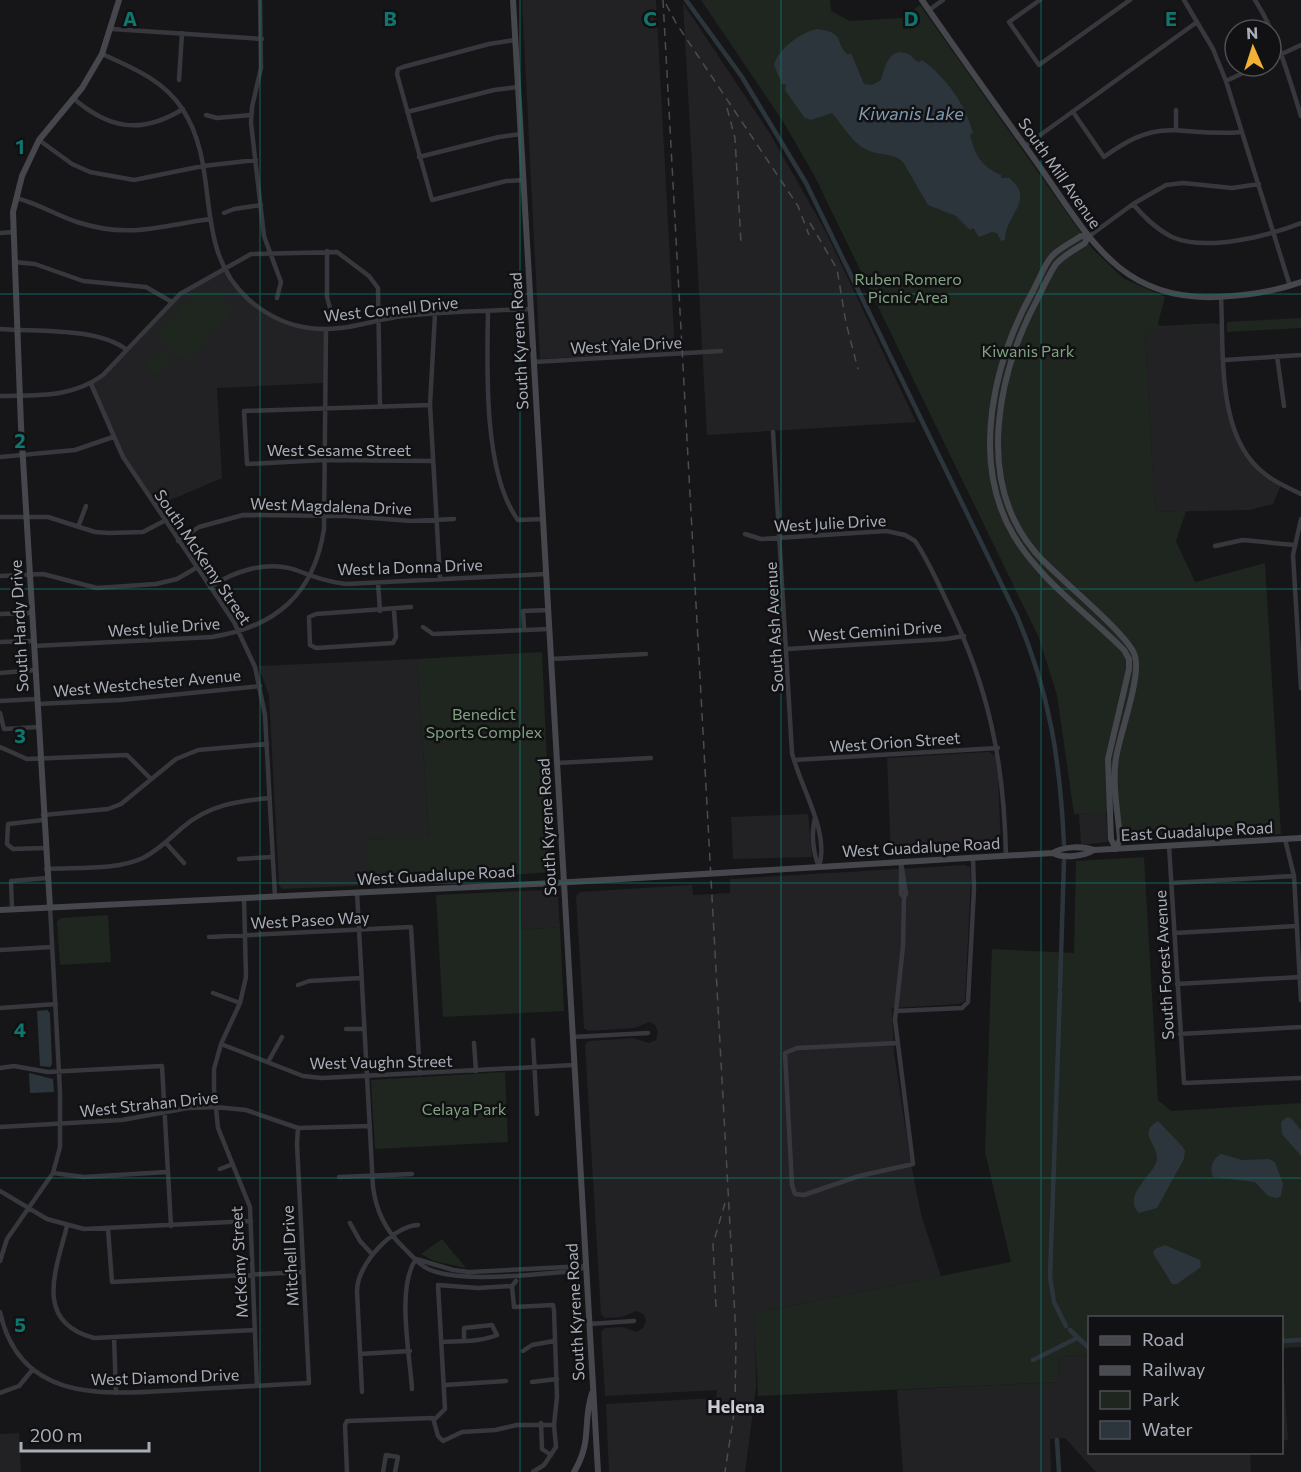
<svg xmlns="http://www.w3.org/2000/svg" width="1301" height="1472" viewBox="0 0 1301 1472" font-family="Commissioner,sans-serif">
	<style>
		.built { fill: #222225 }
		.green { fill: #1e261f }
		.water { fill: #2c353c }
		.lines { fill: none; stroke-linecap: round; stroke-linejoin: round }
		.canal { stroke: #2c353c; stroke-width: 4.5 }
		.street { stroke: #37383d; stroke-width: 4.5 }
		.secondary { stroke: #45474d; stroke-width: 6 }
		.rail { stroke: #4a4c52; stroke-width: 1.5; stroke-dasharray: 8 6; stroke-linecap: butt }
		.grid { fill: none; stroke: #0f766e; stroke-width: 1.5; stroke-opacity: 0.55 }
		.labels { text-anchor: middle; stroke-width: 5; stroke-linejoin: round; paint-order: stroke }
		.street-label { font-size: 16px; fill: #a8adb8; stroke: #111113 }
		.park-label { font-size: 16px; fill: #7fa381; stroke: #111113 }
		.water-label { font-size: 18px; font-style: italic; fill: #7f9bb3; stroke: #111113 }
		.neighbourhood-label { font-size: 18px; font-weight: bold; fill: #c9ccd4; stroke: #111113 }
		.grid-label { font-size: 20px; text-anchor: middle; font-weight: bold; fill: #0f766e; stroke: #111113; stroke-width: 5; stroke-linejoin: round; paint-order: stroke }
	</style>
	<rect width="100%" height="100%" fill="#161618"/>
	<!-- built -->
	<path class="built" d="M522,0H656L675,351L540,359Z
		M683,3L769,132L826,232L916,422L707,435Z
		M224,268L256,306L288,323L326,329L325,383L217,388L222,478L154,507L123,457L91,384L172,302Z
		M1222,324L1229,417L1248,458L1281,485L1273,504L1249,510L1155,512L1145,334L1146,329Z
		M417,659L429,838L368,840L370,885L282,889L279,885L269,696L259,666Z
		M989,752L995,756L998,776L1001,848L891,856L887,758Z
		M1106,812L1108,842L1081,845L1079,814Z
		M808,814L812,857L733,859L731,817Z
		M964,865L970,867L971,877L965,1001L959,1004L892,1008L894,1052L910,1159L921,1214L941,1276L755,1313L756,1387L745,1472H609L606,1404L716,1398L717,1390L605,1396L601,1332L605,1328L622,1327L637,1332L643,1328L646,1321L644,1315L637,1311L622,1317L605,1318L601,1314L585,1045L589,1041L633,1038L649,1043L656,1040L658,1032L655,1025L649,1022L635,1028L588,1031L584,1028L576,896L580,892L692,885L693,895L730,893V879Z
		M551,890L556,892L558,897L560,927L522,930L521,891Z
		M1282,1348L1288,1440L1282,1441Z
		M1089,1355L1090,1452L1250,1453L1251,1472H1096L1065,1438L1050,1439L1051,1472H903L897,1390L1059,1382L1058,1356Z
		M19,1433L21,1472H0V1434Z"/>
	<!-- green -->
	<path class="green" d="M701,0H830L831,11L850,21L902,18L920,5L1091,247L1123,278L1165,297L1158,323L1160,326L1216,323V326L1147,329L1145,334L1155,509V512L1186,511L1176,541L1195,582L1265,563L1281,834L1126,842L1121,840L1120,812L1074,814L1057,695L1039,638L814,175L784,123Z
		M203,290L218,292L234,309L190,363L181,356L177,358L154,335L184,303Z
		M1301,318V328L1227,332V322Z
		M160,348L173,359L158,376L145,364Z
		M542,652L552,872L370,885L367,840L429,837L417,659Z
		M1144,857L1158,1100L1171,1111L1301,1103V1347L1282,1348V1318H1090L1089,1355L1058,1356L1059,1382L758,1396L754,1313L1011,1262L985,1152L992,949L1074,953L1076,861Z
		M521,891L522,930L560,927L564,1011L443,1017L436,895Z
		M108,915L111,962L60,965L57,922L61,918Z
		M505,1072L508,1142L375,1149L371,1080Z
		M442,1239L466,1268L434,1261L421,1254Z"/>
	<!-- water -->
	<path class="water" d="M817,29C847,33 834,43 848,55L851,53L864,84L872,85L881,80C885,67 889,46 908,54C914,57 913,60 919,62L922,60C945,76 966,105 973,133L970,134C974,153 980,166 1001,175V178H1009C1037,200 1004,216 1005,240L1001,241L997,233L992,232L979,237L973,228L970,230L956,216L928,205L903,162C892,152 880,156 867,150C852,143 842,124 832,113L811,120L804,117L785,90L786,85L782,84L774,65C778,49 801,32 817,29Z
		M47,1010L50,1013L52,1064L50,1067L40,1066L37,1011Z
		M29,1073L53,1079L54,1092L30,1093Z
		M1287,1117L1291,1118L1301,1130V1156L1282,1134L1281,1122Z
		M1158,1121L1182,1146L1185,1151L1184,1159L1157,1208L1139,1213C1122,1197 1151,1176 1156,1163C1162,1146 1135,1134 1158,1121Z
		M1221,1154L1242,1160L1269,1159L1275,1162L1283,1184L1281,1196L1278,1198L1268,1196L1255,1182L1213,1177C1209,1168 1213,1158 1221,1154Z
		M1165,1245L1200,1260L1201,1267L1177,1284H1172L1153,1253L1155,1249Z"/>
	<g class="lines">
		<!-- canal -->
		<path class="canal" d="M686,0L742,77L806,183L1017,616C1050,694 1060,760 1064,844
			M1060,988L1064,861
			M1060,992L1050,1277L1054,1302L1066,1326
			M1070,1330L1090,1349
			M1282,1341L1301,1340
			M1033,1360L1077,1338
			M1057,1440L1059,1472"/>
		<!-- street -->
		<path class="street" d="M260,0L261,68L252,107L251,123L264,236L281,282L277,298
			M1040,0L1009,22L1039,65L1130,0
			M1184,0L1213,49L1226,81L1290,286
			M1255,0C1278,36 1288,75 1301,116
			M929,10L943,0
			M112,29L262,39
			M515,40L489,44L403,67L398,69L397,74L432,200L506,181L523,180
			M102,54C133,68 165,81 183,110C222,170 191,247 248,299C265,314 287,325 309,328C341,333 372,320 403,316C445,311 488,311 531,309
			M1271,59L1301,45
			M179,80L182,33
			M1226,81L1258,66
			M73,98C109,129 141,135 183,109
			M407,112L494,90L518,87
			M1073,112L1104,157C1163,113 1179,138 1242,132
			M206,115L217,118L251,115
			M1176,129V110
			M39,140L72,164L90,172L134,180L203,166L256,160
			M1025,146L1197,22
			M419,157L499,137L521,134
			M16,198C37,203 56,215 77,222C129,239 159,226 210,219
			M1133,204C1145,218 1156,229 1172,237C1207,252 1268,236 1301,223
			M224,213L234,209L261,205
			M0,233L13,232
			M1088,237L1133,204L1166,185L1183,183L1232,188L1259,184
			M327,251V297L330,308
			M14,262L35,264L83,281L146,287L172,302
			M1221,297C1224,352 1216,438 1265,474C1276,483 1289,488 1301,494
			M488,311C487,367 483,473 518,520L543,519
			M435,314L430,405L440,579
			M0,329C37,332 97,327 127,350
			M1277,356L1284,406
			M1225,360L1301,355
			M534,362L721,351
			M91,384L123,457L234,622L255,667L265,715L275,896
			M0,396C37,395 72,398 103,375L180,294L251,254L337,252L369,276L378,288L380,407
			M430,405L244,411L247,464L325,460L432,461
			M773,432L792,753C801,789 830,832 819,867
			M0,457L75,450L113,437
			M0,517H48L95,532L109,533L143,532L164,521
			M1301,519L1293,555L1301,688
			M78,527L86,506
			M745,534L761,539L886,531L905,535L915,541C928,560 937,581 947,602C989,687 1004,762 1006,856
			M178,541L199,527L243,515L347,516L411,521L454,519
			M1215,546L1243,540L1294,545
			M0,576L43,574L97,588L156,584L177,579L196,568
			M378,583L380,611
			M210,587C235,571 267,560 296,570C313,577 327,582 346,584L546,574
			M394,611L396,637L393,643L316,648L310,645L309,617L316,614L411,607
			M0,614L31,613
			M423,627L433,634L549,629
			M524,629L523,611L548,610
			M0,642L33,641
			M34,646L212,637C275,627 314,595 324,529L326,329
			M787,649L946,639L964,636
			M551,659L646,654
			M0,673L35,670
			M0,701L36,699
			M37,704L121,700L260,686
			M0,713L4,729L38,727
			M0,747L27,759L127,755L150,778
			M794,760L998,748
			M557,763L651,758
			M43,815L108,809L121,804L176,759L198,750L267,744
			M815,818C811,833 813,853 819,867
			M43,820L8,824L7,844L13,849L45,848
			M1285,839L1294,876L1301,1000
			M166,843L184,863
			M1169,846L1184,1083L1301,1078
			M239,859L273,857
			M901,862V894L904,897
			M46,869C77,867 114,871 143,858C159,850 170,838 183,827C209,805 237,801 270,798
			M1171,883L1294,876
			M357,892L373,1187C376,1211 386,1231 403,1247C409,1253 416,1261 423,1266C452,1286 541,1273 577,1271L586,1266
			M244,898L246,977L240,1003L221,1044L214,1069V1089L218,1128L250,1207L257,1386
			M12,909L11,881L47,878
			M1175,933L1296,926
			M209,937L411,927L420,1074
			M0,950L52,947
			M1177,984L1300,977
			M298,985L309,981L361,978
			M213,993L240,1003
			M0,1008L56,1004
			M896,1011L962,1008L968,1002L974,889L973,858
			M346,1029H364
			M1180,1034L1301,1027
			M573,1037L648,1033
			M533,1040L537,1114
			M474,1043L476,1071
			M897,1043L797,1048L785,1053L792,1185L795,1194L804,1195L859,1176L913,1164L895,1020L903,946L904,897L906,894L901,862
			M221,1044L303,1076L322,1078L574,1065
			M268,1062L282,1037
			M0,1068L14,1066L48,1072L162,1066L171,1226
			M0,1127L122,1120L188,1108L215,1107L246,1110L298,1128L370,1126
			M220,1169L233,1164
			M53,1173L84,1177L167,1172
			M339,1177L412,1174
			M0,1191L47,1219L84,1229L251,1221
			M350,1223L360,1241L372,1254
			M67,1226C56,1270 33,1322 94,1338L255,1330
			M108,1229L112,1282L303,1272
			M416,1259L453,1270L469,1272L585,1266
			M0,1261L7,1239L53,1173L60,1147V1091L50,907
			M516,1281L512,1286L514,1307L553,1305L554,1310L557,1397L554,1425L556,1447L544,1465L533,1472
			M0,1312C20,1405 108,1394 181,1390C223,1388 266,1385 309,1383L297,1144L298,1128
			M589,1324L634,1321
			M114,1337L116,1393
			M442,1342C460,1341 480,1342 497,1335L492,1325L464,1328V1340
			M523,1351L532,1345L554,1341
			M360,1354L410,1351
			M532,1382L557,1379
			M445,1385L506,1381
			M412,1389C410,1355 396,1287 416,1259
			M362,1392L357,1291C357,1264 393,1226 418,1225
			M0,1393L19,1386L33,1369
			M435,1419L445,1409L438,1285L478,1288L512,1286
			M541,1423L542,1449L551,1455
			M347,1472L345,1425L347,1421L433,1418L438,1436L443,1441L462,1432L495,1430L517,1425H554
			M383,1472L386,1455L398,1457L395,1472"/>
		<!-- secondary -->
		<path class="secondary" d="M513,0L598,1472
			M922,0C959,54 997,107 1035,160C1086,231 1116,301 1216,297C1246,296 1273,292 1301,282
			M1088,237L1081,236C1072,242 1062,247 1054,254C1045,262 1040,278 1034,289C994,360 969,461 1014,536C1041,581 1087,613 1124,650L1129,659V669L1108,759L1111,839L1116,849
			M1088,237L1085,243C1076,249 1064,255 1056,264C1049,274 1044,286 1039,296C998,371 974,480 1035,552C1054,575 1130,635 1135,656C1141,678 1120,733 1116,758C1112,784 1118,813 1120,839L1116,849
			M1053,853C1063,846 1083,846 1094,850L1301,838
			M50,907L21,426L13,212L22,176L39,140L82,88L102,54L119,0
			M0,910L554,883L1053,853C1064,859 1084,856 1094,850
			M574,1472C593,1440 582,1424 592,1393"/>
		<!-- rail -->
		<path class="rail" d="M663,0L736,1336L735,1407L725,1472
			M666,4L676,23L798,206L809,235
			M727,108L735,138L741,243
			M810,223L837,269L846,323L858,369
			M716,1307L713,1244L725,1203"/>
	</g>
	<!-- grid -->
	<path class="grid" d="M260,0V1472M520,0V1472M781,0V1472M1041,0V1472M0,294H1301M0,589H1301M0,883H1301M0,1178H1301"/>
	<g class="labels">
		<!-- street labels -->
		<g class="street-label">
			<text transform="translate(1060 173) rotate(55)" y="6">South Mill Avenue</text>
			<text transform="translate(391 309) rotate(-6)" y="6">West Cornell Drive</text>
			<text transform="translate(519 341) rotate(-93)" y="6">South Kyrene Road</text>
			<text transform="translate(626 345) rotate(-3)" y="6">West Yale Drive</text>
			<text x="339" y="456">West Sesame Street</text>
			<text transform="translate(331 506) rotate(2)" y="6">West Magdalena Drive</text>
			<text transform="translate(830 523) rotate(-3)" y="6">West Julie Drive</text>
			<text transform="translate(203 557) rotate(56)" y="6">South McKemy Street</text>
			<text transform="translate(410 567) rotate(-2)" y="6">West la Donna Drive</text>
			<text transform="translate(19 626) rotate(-93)" y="6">South Hardy Drive</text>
			<text transform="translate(164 627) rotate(-4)" y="6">West Julie Drive</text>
			<text transform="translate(774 627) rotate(-93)" y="6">South Ash Avenue</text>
			<text transform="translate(875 631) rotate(-4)" y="6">West Gemini Drive</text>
			<text transform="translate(147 683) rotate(-5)" y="6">West Westchester Avenue</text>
			<text transform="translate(895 742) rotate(-4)" y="6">West Orion Street</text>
			<text transform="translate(547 827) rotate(-93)" y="6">South Kyrene Road</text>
			<text transform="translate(1197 831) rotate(-3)" y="6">East Guadalupe Road</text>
			<text transform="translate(921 847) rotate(-3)" y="6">West Guadalupe Road</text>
			<text transform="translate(436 875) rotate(-3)" y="6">West Guadalupe Road</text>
			<text transform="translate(310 920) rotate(-3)" y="6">West Paseo Way</text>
			<text transform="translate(1164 965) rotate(-93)" y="6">South Forest Avenue</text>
			<text transform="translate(381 1062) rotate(-1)" y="6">West Vaughn Street</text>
			<text transform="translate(149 1104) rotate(-6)" y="6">West Strahan Drive</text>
			<text transform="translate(290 1256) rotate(-93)" y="6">Mitchell Drive</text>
			<text transform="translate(239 1262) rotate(-93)" y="6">McKemy Street</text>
			<text transform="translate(575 1312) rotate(-93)" y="6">South Kyrene Road</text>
			<text transform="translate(165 1377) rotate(-2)" y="6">West Diamond Drive</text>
		</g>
		<!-- park labels -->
		<g class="park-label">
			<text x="908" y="285">Ruben Romero<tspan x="908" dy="18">Picnic Area</tspan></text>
			<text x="1028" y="357">Kiwanis Park</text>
			<text x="484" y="720">Benedict<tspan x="484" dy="18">Sports Complex</tspan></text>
			<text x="464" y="1115">Celaya Park</text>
		</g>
		<!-- water labels -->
		<g class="water-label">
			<text x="911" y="120">Kiwanis Lake</text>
		</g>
		<!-- neighbourhood labels -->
		<g class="neighbourhood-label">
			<text x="736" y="1413">Helena</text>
		</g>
	</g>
	<g class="grid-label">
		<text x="130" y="26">A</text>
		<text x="390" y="26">B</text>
		<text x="650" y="26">C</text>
		<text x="911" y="26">D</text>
		<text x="1171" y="26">E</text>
		<text x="20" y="154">1</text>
		<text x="20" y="448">2</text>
		<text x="20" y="743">3</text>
		<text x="20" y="1037">4</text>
		<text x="20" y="1332">5</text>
	</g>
	<!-- legend -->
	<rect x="1088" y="1316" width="195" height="138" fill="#111113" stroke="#4d4f55" stroke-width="1.5"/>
	<rect x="1100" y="1336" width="30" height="9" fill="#45474d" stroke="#4d4f55" stroke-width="1.5"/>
	<text x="1142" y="1346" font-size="18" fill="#a8adb8">Road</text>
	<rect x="1100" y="1366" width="30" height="9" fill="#4a4c52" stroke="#4d4f55" stroke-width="1.5"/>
	<text x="1142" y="1376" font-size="18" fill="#a8adb8">Railway</text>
	<rect x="1100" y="1391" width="30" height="18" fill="#1e261f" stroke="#4d4f55" stroke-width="1.5"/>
	<text x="1142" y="1406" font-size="18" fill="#a8adb8">Park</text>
	<rect x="1100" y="1421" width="30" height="18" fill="#2c353c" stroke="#4d4f55" stroke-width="1.5"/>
	<text x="1142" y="1436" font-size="18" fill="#a8adb8">Water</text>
	<!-- north arrow -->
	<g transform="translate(1253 48) rotate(357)"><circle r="28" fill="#111113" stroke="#4d4f55" stroke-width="1.5"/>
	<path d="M0-4.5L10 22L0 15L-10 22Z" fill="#f2b134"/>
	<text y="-9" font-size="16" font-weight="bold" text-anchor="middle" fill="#a8adb8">N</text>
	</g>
	<!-- scale -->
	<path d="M21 1442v9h128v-9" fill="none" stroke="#a8adb8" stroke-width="3"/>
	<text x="30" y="1442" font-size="18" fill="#a8adb8" stroke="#111113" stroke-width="4.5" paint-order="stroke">200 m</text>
</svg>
